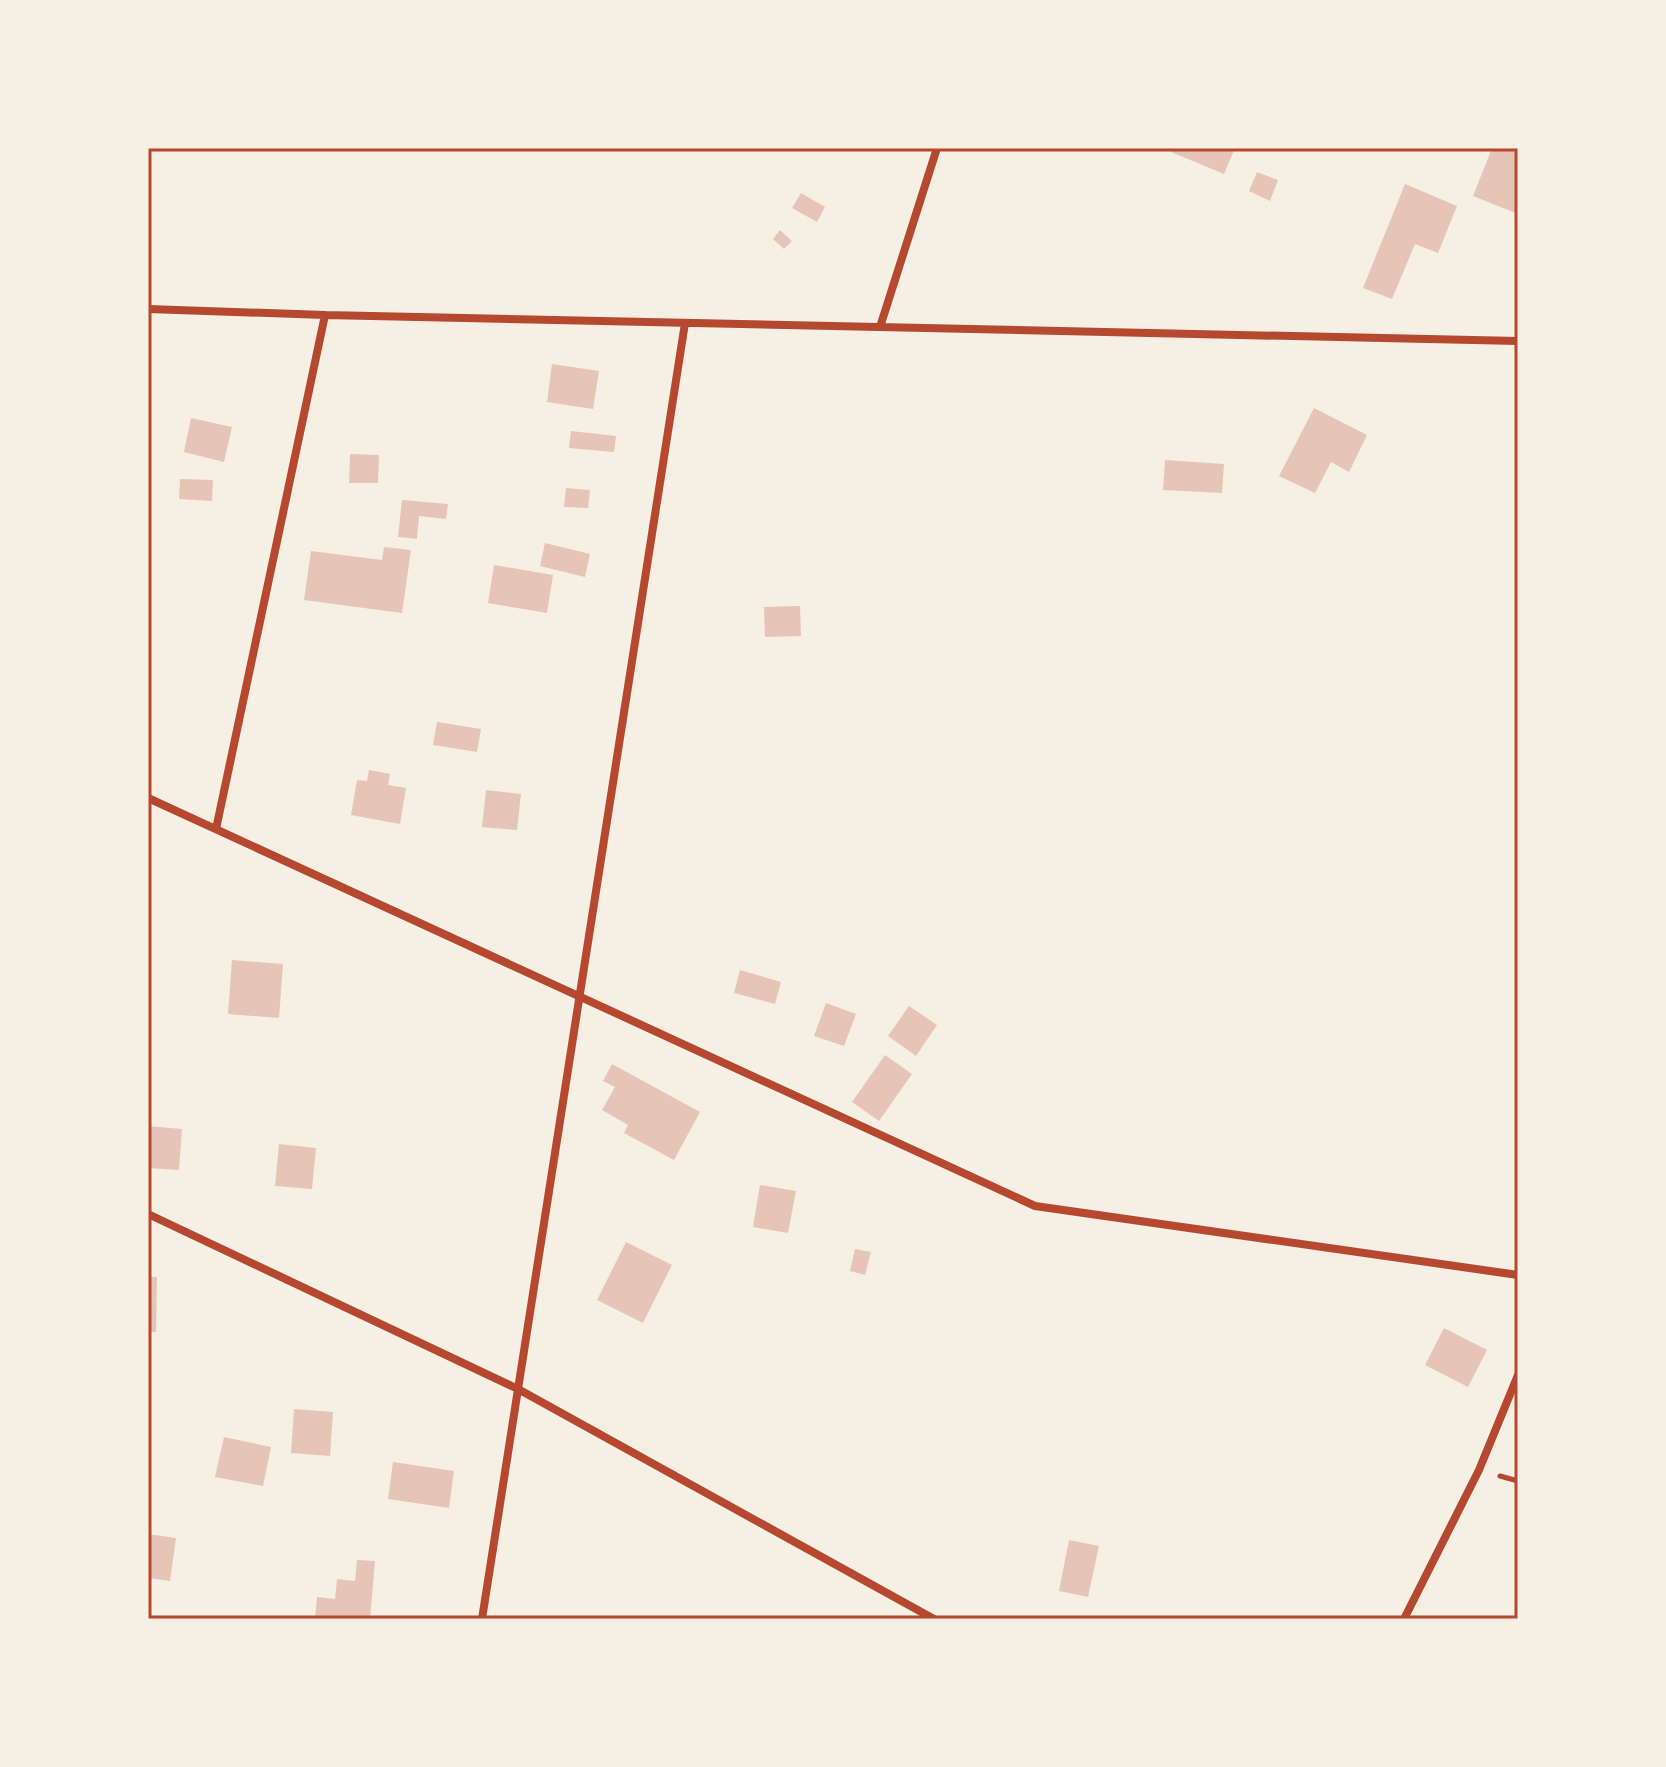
<svg xmlns="http://www.w3.org/2000/svg" width="1666" height="1767" viewBox="0 0 1666 1767" font-family="Roboto,sans-serif">
	<style>
		.building { fill: #e6c5b7 }
		.lines { fill: none; stroke-linecap: round; stroke-linejoin: round }
		.path { stroke: #b5482f; stroke-width: 5 }
		.minor { stroke: #b5482f; stroke-width: 8 }
		.neatline { fill: none; stroke: #b5482f; stroke-width: 3 }
	</style>
	<rect width="100%" height="100%" fill="#f6efe4"/>
	<!-- building -->
	<path class="building" d="M1173,148H1235L1224,174L1171,152Z
		M1492,148H1518V214L1473,196Z
		M1257,172L1278,180L1270,201L1249,191Z
		M1405,184L1457,206L1438,253L1415,244L1392,299L1363,288Z
		M801,193L825,207L817,222L792,208Z
		M780,230L792,241L784,249L773,239Z
		M552,364L599,371L593,409L547,402Z
		M1314,408L1367,435L1349,472L1331,462L1315,493L1279,476Z
		M191,418L232,427L224,462L184,452Z
		M571,431L616,436L614,452L569,448Z
		M350,454L379,455L378,483H349Z
		M1165,460L1224,464L1222,493L1163,490Z
		M180,479L213,480L212,501L179,499Z
		M566,488L590,490L588,508L564,507Z
		M402,500L448,504L446,519L419,516L417,539L398,537Z
		M545,543L590,554L585,577L540,566Z
		M384,547L411,550L402,613L304,600L311,551L382,560Z
		M494,565L553,575L547,613L488,603Z
		M800,606L801,636L765,637L764,607Z
		M437,722L481,729L477,752L433,745Z
		M369,770L390,774L388,785L406,788L400,824L351,815L357,780L367,781Z
		M486,790L521,794L517,830L482,827Z
		M232,960L283,964L279,1018L228,1014Z
		M740,970L781,982L775,1004L734,993Z
		M826,1003L856,1014L844,1046L814,1036Z
		M909,1006L937,1025L916,1056L888,1036Z
		M885,1055L912,1074L879,1121L852,1102Z
		M612,1064L700,1112L674,1160L624,1133L628,1125L602,1110L615,1087L603,1081Z
		M148,1126L182,1129L179,1170L148,1168Z
		M279,1144L316,1148L312,1189L275,1186Z
		M760,1185L796,1191L788,1233L753,1227Z
		M626,1242L672,1265L643,1323L597,1300Z
		M855,1249L871,1252L865,1275L850,1271Z
		M148,1277H157L156,1332H148Z
		M1444,1328L1487,1350L1468,1387L1425,1365Z
		M294,1409L333,1412L330,1456L291,1453Z
		M224,1437L271,1447L263,1486L215,1477Z
		M393,1462L454,1471L449,1508L388,1499Z
		M148,1534L176,1538L170,1581L148,1578Z
		M1069,1540L1099,1546L1088,1597L1059,1591Z
		M357,1560L375,1561L370,1619H315L317,1597L335,1599L337,1579L355,1581Z"/>
	<g class="lines">
		<!-- path -->
		<path class="path" d="M1500,1476L1518,1481"/>
		<!-- minor -->
		<path class="minor" d="M148,309L325,315L1518,341
			M880,327L937,148
			M148,798L1035,1206L1518,1275
			M216,829L325,315
			M148,1214L518,1389L934,1619
			M482,1619L685,323
			M1404,1619L1479,1470L1518,1375"/>
	</g>
	<!-- border -->
	<rect width="1666" height="1767" fill="none" stroke="#f6efe4" stroke-width="300"/>
	<rect x="150" y="150" width="1366" height="1467" class="neatline"/>
</svg>
